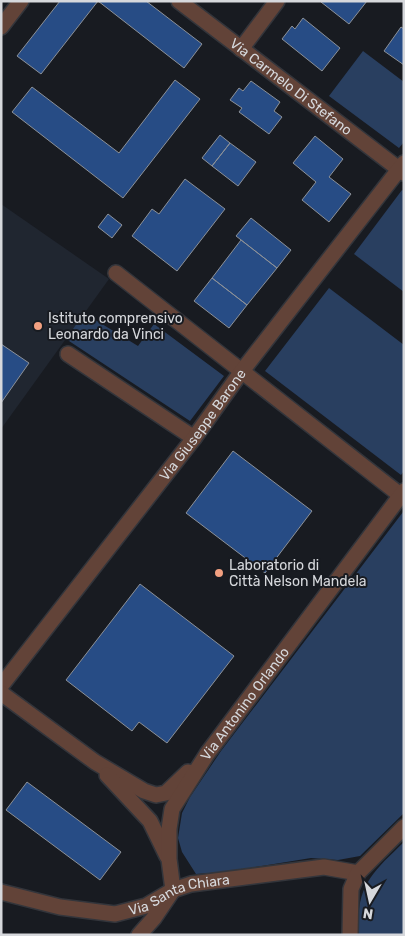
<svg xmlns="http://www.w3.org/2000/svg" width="405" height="936" viewBox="0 0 405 936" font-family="Rubik,sans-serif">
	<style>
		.built { fill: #202630 }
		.green { fill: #293f60 }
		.building { fill: #274c85; stroke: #8c9198 }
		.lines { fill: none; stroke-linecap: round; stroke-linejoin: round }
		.minor-casing { stroke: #33353b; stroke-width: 18 }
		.minor { stroke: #624338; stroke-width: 15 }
		.poi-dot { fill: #f2a081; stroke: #181b21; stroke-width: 2 }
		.labels { text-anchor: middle; stroke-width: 4; stroke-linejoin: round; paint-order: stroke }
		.street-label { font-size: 14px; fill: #d6d8dc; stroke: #181b21 }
		.poi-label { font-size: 14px; fill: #d6d8dc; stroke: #181b21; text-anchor: start }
	</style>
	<rect width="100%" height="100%" fill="#181b21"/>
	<!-- built -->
	<path class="built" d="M1,204L109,279L1,429Z"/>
	<!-- green -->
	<path class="green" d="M363,51L404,82V142L399,148L329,96Z
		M402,190L404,191V292L354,254Z
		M329,288L404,345V471L401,475L265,371Z
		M84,313L138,346L154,324L224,376L190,421L66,339Z
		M403,512L404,813L360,856L338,860L311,858L225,872L196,874L182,852L178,838L182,813L190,797L221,751Z
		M404,842V935H359C355,886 372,873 404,842Z"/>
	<!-- building -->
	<path class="building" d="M60,1H146L202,44L184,68L98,1L41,74L17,56Z
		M322,1H367L349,24L321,2Z
		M303,18L340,48L322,71L282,39L292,26L295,29Z
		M401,27L404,29V65L384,51Z
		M175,80L200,99L123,198L12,112L32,87L119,153Z
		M251,81L280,102L274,111L282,117L269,134L239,112L242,108L230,100L239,88L243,91Z
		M220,135L230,143L212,166L202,158Z
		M315,136L343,159L329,177L351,194L329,222L302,200L316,182L293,163Z
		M230,143L256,162L238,186L212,166Z
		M185,179L225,209L177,271L132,236L152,209L159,214Z
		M108,214L122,225L112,238L98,227Z
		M251,218L291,250L277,268L236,236Z
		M241,240L277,268L247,305L212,278Z
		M212,278L247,305L229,328L194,301Z
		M1,344L29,363L1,403Z
		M233,451L312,511L265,573L186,513Z
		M140,584L234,656L167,743L139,722L132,731L66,680Z
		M27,782L121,852L100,880L6,810Z"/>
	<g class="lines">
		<defs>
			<g id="minor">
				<path id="s1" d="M179,1L404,173"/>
				<path d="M1,27L21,1"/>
				<path d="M241,49L277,1"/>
				<path d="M116,273L404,498"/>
				<path d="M68,354L194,438"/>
				<path id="s2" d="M1,686L194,438L242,371L404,163"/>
				<path d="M1,693L95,762L144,791L156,795L166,793L188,772"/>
				<path d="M107,775L150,821L167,856"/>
				<path id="s3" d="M1,892L60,907L115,914L146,906L173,890L191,884L324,867L358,873"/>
				<path id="s4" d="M139,935L154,918L173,890L169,859V829L172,809L207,754L404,491"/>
				<path d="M350,935L351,889L358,873L404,827"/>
			</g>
		</defs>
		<!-- minor casing -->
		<use href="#minor" class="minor-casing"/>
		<!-- minor -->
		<use href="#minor" class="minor"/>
	</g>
	<!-- markers -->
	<g class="poi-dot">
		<circle cx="38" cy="326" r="5"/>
		<circle cx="219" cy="573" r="5"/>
	</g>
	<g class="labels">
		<!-- street labels -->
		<g class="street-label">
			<text dy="5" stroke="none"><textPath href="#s1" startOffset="141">Via Carmelo Di Stefano</textPath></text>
			<text dy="5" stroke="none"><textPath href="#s2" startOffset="330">Via Giuseppe Barone</textPath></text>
			<text dy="5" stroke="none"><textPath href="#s4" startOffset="266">Via Antonino Orlando</textPath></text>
			<text dy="5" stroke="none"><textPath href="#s3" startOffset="184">Via Santa Chiara</textPath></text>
		</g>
		<!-- poi labels -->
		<g class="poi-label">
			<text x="48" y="323">Istituto comprensivo<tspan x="48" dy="16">Leonardo da Vinci</tspan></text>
			<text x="229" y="570">Laboratorio di<tspan x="229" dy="16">Città Nelson Mandela</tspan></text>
		</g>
	</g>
	<!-- border -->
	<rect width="405" height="936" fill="none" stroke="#d6d8dc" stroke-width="5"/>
	<!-- north arrow -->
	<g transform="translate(370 901) rotate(189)" stroke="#181b21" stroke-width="4" paint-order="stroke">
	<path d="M0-4L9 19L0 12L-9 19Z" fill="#d6d8dc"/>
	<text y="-8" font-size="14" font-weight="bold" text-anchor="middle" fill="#d6d8dc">N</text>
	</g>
</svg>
